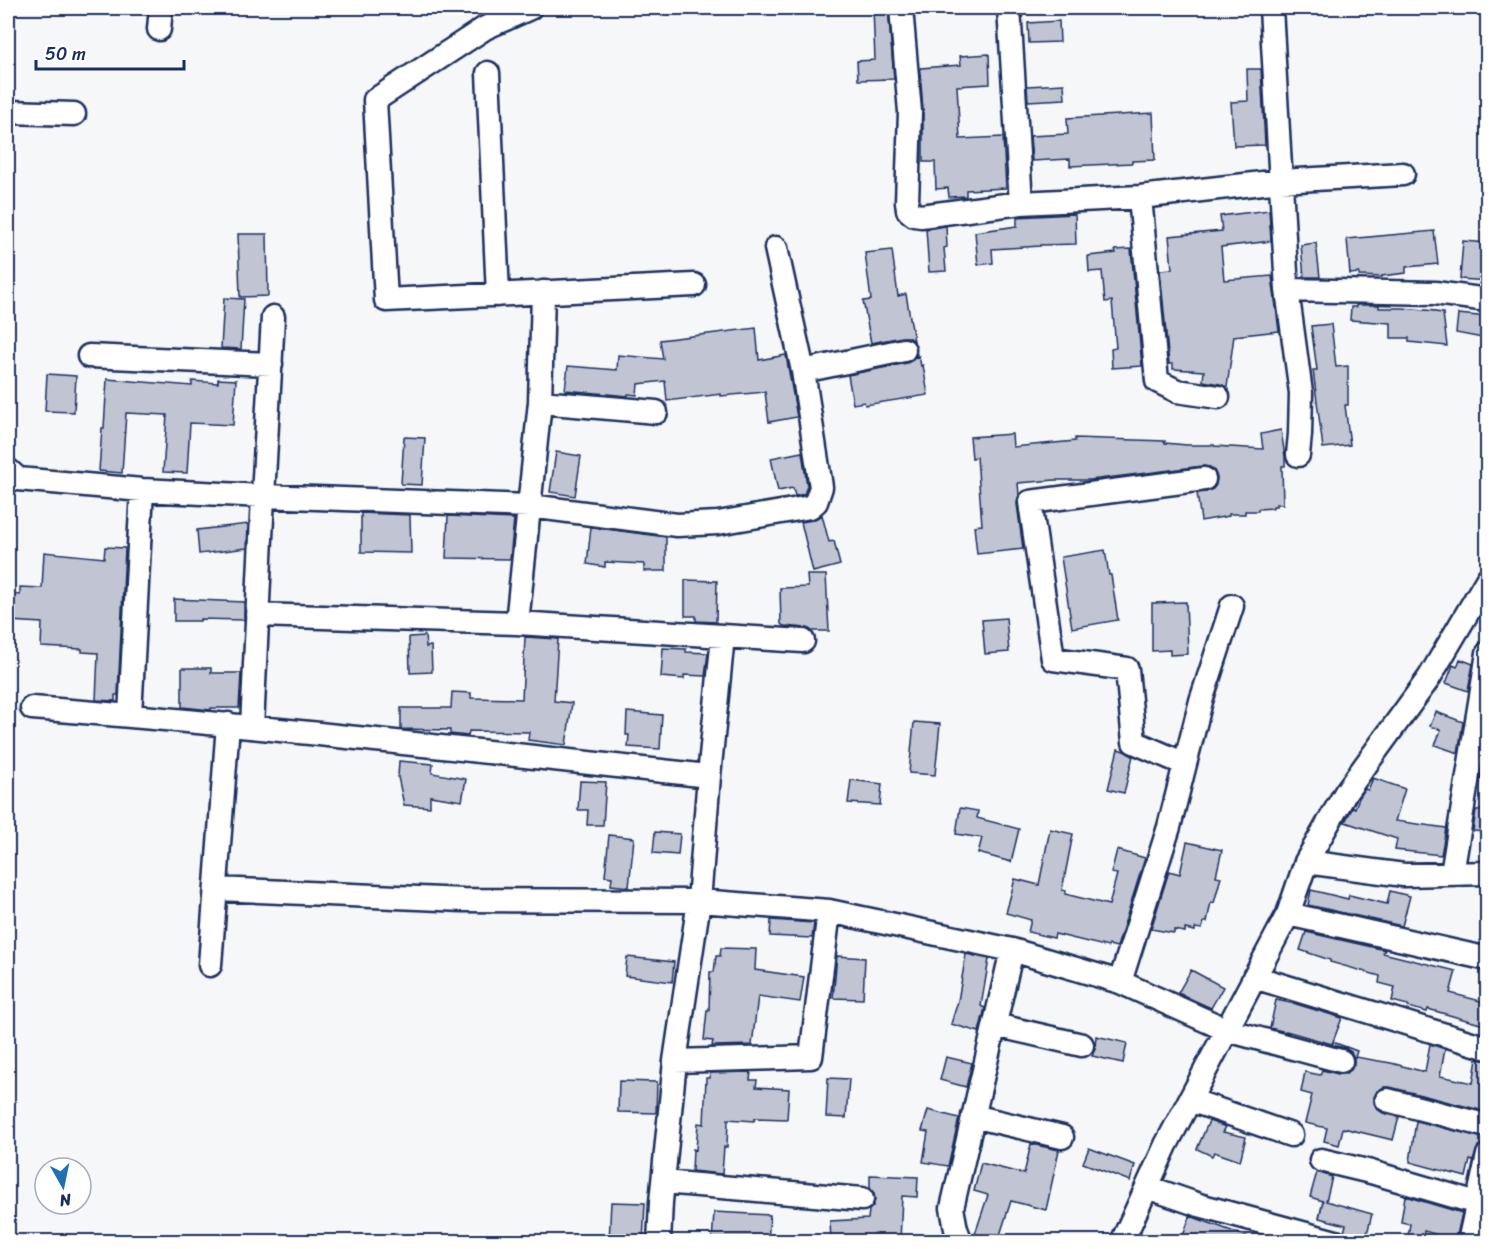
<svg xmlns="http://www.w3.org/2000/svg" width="1495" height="1249" viewBox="0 0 1495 1249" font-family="Sriracha,sans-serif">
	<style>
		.building { fill: #c0c4d3; stroke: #1b2f5e; stroke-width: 1.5 }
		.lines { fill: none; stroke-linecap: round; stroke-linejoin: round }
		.minor-casing { stroke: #1b2f5e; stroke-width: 27 }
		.minor { stroke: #fff; stroke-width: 22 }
	</style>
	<rect width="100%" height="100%" fill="#f6f7f9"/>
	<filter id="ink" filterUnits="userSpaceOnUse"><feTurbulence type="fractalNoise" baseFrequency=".0167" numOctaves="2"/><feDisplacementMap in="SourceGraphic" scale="12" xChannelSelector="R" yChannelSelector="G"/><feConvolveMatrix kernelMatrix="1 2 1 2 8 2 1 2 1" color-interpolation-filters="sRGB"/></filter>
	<g filter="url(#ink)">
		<!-- building -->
		<path class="building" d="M873,8H888L894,79L858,80L857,61L875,60Z
			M1059,21L1060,42L1029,43L1028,23Z
			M989,54L990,84L957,86L960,139L1003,137L1006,188L966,190V196L949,197L948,188L936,189L935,162H923V111L920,68L961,65L960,56Z
			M1247,69H1261L1265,145L1234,146L1231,102L1248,101Z
			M1064,84L1065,99L1028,101L1027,86Z
			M1153,113L1155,160L1132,161V163L1070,166V159L1032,161L1030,136L1068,134L1067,118Z
			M1269,210L1271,241L1221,247L1224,280L1272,276L1279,331L1234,336L1227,387L1220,384L1203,381L1204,371L1173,369V364H1169L1160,270L1172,269L1169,236L1222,231L1220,216Z
			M1075,214L1076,244L1040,245V246L992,249L993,263L978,265L975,232L1017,226V217Z
			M946,226L947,247L944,248L946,271L929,272L926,229Z
			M1434,231L1438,264L1406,267V273L1382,276V277L1359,276V273L1350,274L1347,239Z
			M238,234H267L268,296L240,297Z
			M1463,241L1488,243V281L1460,279Z
			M1316,243L1320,277H1304L1301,245Z
			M1131,249L1142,366L1112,368L1111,349L1116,348L1112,301L1105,302L1102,271L1089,272L1088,256L1116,253L1115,250Z
			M892,250L898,296L906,294L914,341L909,337H902L871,343L863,301L871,300L865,253Z
			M224,298L244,299L241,349L221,348Z
			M1356,305H1379V308H1403L1435,311V312L1443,313L1447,346L1409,342V338H1391V323L1350,320L1351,307H1356Z
			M1458,314L1488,317V339L1456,333Z
			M1331,324L1336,367L1348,366V405H1345L1350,445L1323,448L1313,370H1317L1311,326Z
			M756,328L759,360L786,355L797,417L769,422L765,392L721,396V394L667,401L665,381L638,384L637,395L628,394V396L565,390L568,366L617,370L618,355L663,359L660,340Z
			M917,355V357L919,356L921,366L923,365L928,395L865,405L864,402L853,404L848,375L907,363L913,360Z
			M47,374L76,376L74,412L45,411Z
			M107,379L192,386V381L218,383V379L236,380L233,425L190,423L187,473L163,472L167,415L126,413L122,473L99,471L102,428H104Z
			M1281,430L1285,457V466H1282L1283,504H1276V506H1273V508L1258,509V511H1245V514H1229V516L1201,521L1197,493L1206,492L1213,489L1216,485L1217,478L1214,470L1210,467L1203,466L1090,480H1055L1018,483L1019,495L1017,504L1023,549L977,554L974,526L982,525L977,457L972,458L970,437L1012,434L1013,447L1075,441V438L1165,441V443L1187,445H1214V446L1263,449L1261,434Z
			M404,437L425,438L422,485L401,484Z
			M556,452L581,456L575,496L550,492Z
			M802,452L807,486L804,494L795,496L793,488L778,491L771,458Z
			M361,513L410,515L411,553L361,552Z
			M822,515L829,542L834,541L840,565L813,572L801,522L813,520Z
			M448,516L514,519L510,559L446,558Z
			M248,524L247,548L199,554L197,530Z
			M591,527L666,537V571H644V564L605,562V567L587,564Z
			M105,547L125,548L118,695H115V701L96,700L98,653L82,652V649L41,647L42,623L10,621L12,594L20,595V587L42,588L44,552L104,558Z
			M1105,550L1109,575H1111L1118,620L1072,628L1061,557Z
			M807,575H826L829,631H812L808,628L784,626L781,624L780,588L808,587Z
			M685,580L717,581L716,622L696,621V616H685Z
			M174,599L244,602V620L200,619V621H174Z
			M1186,602L1188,654L1170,655V650L1152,651V603Z
			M1006,618L1009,652L985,654L982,620Z
			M425,636L426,647L431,646L432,672L410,673L409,637Z
			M525,637L558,639L554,701L572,703L566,745L528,740L529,732L469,731L468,736L450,734V730L401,729V708H451L452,692L471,693V698L522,699Z
			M663,648L686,649V652L708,653L705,676L684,675V679L661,677Z
			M1460,659L1473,664L1468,691L1446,683L1453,665L1457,667Z
			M182,668H211V673H241L239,708H211V710L182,707Z
			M627,712L662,715L660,749L628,747L629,735H626Z
			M1436,712L1463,722L1458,753L1435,745L1441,730L1430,726Z
			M914,722L940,724L935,775L909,773Z
			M1488,740V780L1481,779Z
			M1118,749L1124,751L1133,756L1124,793L1108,789Z
			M399,761L433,764L432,773L466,779L462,801L430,796V807L404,805L398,777Z
			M1373,778L1405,789L1395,821L1446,828L1441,855L1395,850L1397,839L1345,822L1353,807L1355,808L1359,798L1365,789L1368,790Z
			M851,780L882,784L880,805L848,803Z
			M580,781L606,782L603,825H587L588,810H578Z
			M960,808L978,811L977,818L1019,829L1011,862L978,853L982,838L956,834Z
			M1476,810H1488V832L1473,831Z
			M1050,829L1073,834L1062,890L1066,891L1065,894L1109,905L1117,874L1111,873L1117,850L1145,858L1117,947L1109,945L1108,947L1055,934L1054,938L1028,932L1031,920L1006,913L1015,879L1039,885Z
			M655,832L680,834L678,855L653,853Z
			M609,835L634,838L629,887L611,885L612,877L605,876Z
			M1187,842L1222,850L1216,876L1221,877L1214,903L1211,902L1207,922H1204L1202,929L1195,928V931L1185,929V932L1174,930V933L1151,929L1169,871L1180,874Z
			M1311,890L1348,899L1349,895L1387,904L1390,891L1410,896L1402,926L1308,905Z
			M771,920L814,923L812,938L770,936Z
			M1306,932L1385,950L1383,953L1456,971L1450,993L1488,1003V1009L1484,1025L1428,1009L1427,1012L1408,1007V1005L1392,1001L1395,987L1379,983L1380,976L1330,962V960L1300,950Z
			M721,948L756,949L755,970L804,977L800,1002L758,996L752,1045L712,1046L713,1041L704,1040L707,1010H709L710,972H714L716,956H720Z
			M966,954L989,959L981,1006L985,1008L979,1032L951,1024L958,1001Z
			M837,956L865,958L863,999L833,998Z
			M627,957L674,962L672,982L625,976Z
			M1191,970L1223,987L1211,1008L1178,993Z
			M1276,1000L1296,1004L1342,1018L1332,1044L1286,1031V1032L1270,1028Z
			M1096,1036L1127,1043L1123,1063L1092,1056L1095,1049Z
			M1333,1042L1357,1051L1355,1057L1391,1063L1425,1072L1430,1044L1445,1049L1440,1076L1473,1083L1477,1059L1488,1061V1112L1390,1087H1384L1377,1091L1374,1097V1103L1377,1109L1383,1113L1399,1117L1393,1140L1343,1128L1339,1145L1324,1141L1327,1128L1305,1123L1312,1095L1301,1092L1305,1072L1320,1075L1322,1070L1338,1074H1345L1351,1070L1354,1064V1058L1351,1052L1345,1048L1332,1045Z
			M946,1057L972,1063L966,1087L940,1080Z
			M751,1072L750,1080H757L756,1087L789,1089L787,1119L755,1118L754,1121L728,1119L727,1147H724L722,1174L692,1171L693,1149L696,1150L698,1123L704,1124L706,1078H710V1073Z
			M828,1078L849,1079L846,1118L826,1117Z
			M619,1081L657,1082L656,1113L618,1112Z
			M928,1110L959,1118L948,1166L923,1162L928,1132L922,1131Z
			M1209,1121L1226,1127L1223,1132L1246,1137L1240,1161L1214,1152L1212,1156L1197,1149Z
			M1416,1121L1487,1139L1486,1142L1478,1146L1473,1161L1470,1160L1466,1177L1410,1162Z
			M1031,1144L1059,1150L1046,1210L1011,1201L998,1241L975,1234L988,1195L974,1191L981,1163L1024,1174Z
			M1089,1148L1135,1165L1130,1181L1083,1163Z
			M1317,1172L1332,1177L1326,1201L1372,1214L1366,1238L1345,1233L1344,1232L1346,1225L1319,1218L1323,1201L1310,1197Z
			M870,1175L918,1177L917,1197L902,1196L900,1242H831L830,1221L868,1219L869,1210L873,1206L875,1200L874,1193L870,1188Z
			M1405,1196L1462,1213L1456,1240L1424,1231L1423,1242H1407L1410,1224L1401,1222Z
			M611,1202L645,1203L643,1242H609Z
			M714,1212L770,1215L768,1242H712Z
			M1190,1216L1254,1239V1242H1199L1183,1236Z"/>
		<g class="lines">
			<defs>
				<path id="minor" d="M530,8L485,28L375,100L386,300L694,285
					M901,8L910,112L907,202L908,210L914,215L921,216L1021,203L1140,197L1280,181L1403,174
					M1009,8L1021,203
					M1271,8L1287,290L1301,393L1300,434L1298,455
					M159,29L161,8
					M488,73L498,295
					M8,112L74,114
					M1140,197L1157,381L1177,391L1218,397
					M1287,290L1435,293L1488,300
					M89,356L271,364
					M803,371L904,350
					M540,402L656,412
					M8,470L18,479L142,490L263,496L530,506L677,525L718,523L810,507L816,502L821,487L803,371L776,248
					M257,615L517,623L803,641
					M517,623L540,402L543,292
					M32,708C259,725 484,752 709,776L699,901L675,1061L661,1202L659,1242
					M130,715L142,490
					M252,727L263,496L273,317
					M1185,764L1134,742L1127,669L1053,659L1030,502L1204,479
					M709,776L723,636
					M1306,862L1404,875L1488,873
					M1452,874L1488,653
					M216,889L463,900L699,901L829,911L1012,950L1120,982L1169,827L1201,701L1232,606
					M1288,914L1306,862L1346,792L1429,678L1488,578
					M210,965L228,724
					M1254,977L1488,1048
					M1120,982L1227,1030L1341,1061
					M995,1025L1082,1045
					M675,1061L811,1057L829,911
					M1190,1100L1291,1135
					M1387,1100L1488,1126
					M973,1116L1062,1137
					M1321,1160L1371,1172L1477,1203
					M663,1182L862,1199
					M1147,1187L1199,1205L1336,1242
					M961,1242L956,1229L952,1208L1012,950
					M1122,1242L1166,1145L1288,914L1488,959
					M1469,1242L1488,1155"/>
			</defs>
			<!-- minor casing -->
			<use href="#minor" class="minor-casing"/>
			<!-- minor -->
			<use href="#minor" class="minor"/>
		</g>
	</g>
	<!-- margin -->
	<rect width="1495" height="1249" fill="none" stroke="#fff" stroke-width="30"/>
	<rect x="15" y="15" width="1465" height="1219" fill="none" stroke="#1b2f5e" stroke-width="2" filter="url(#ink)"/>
	<!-- north arrow -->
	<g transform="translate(63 1186) rotate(171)"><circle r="28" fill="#ffffff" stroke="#a4acbf" stroke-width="1.5"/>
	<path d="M0-4.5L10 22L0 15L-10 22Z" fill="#1f6fb2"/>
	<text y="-9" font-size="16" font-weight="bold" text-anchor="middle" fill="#1b2f5e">N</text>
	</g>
	<!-- scale -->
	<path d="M36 60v9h148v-9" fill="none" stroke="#1b2f5e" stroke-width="3"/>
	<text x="45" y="60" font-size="18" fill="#1b2f5e" stroke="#ffffff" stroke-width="4.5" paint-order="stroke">50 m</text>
</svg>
